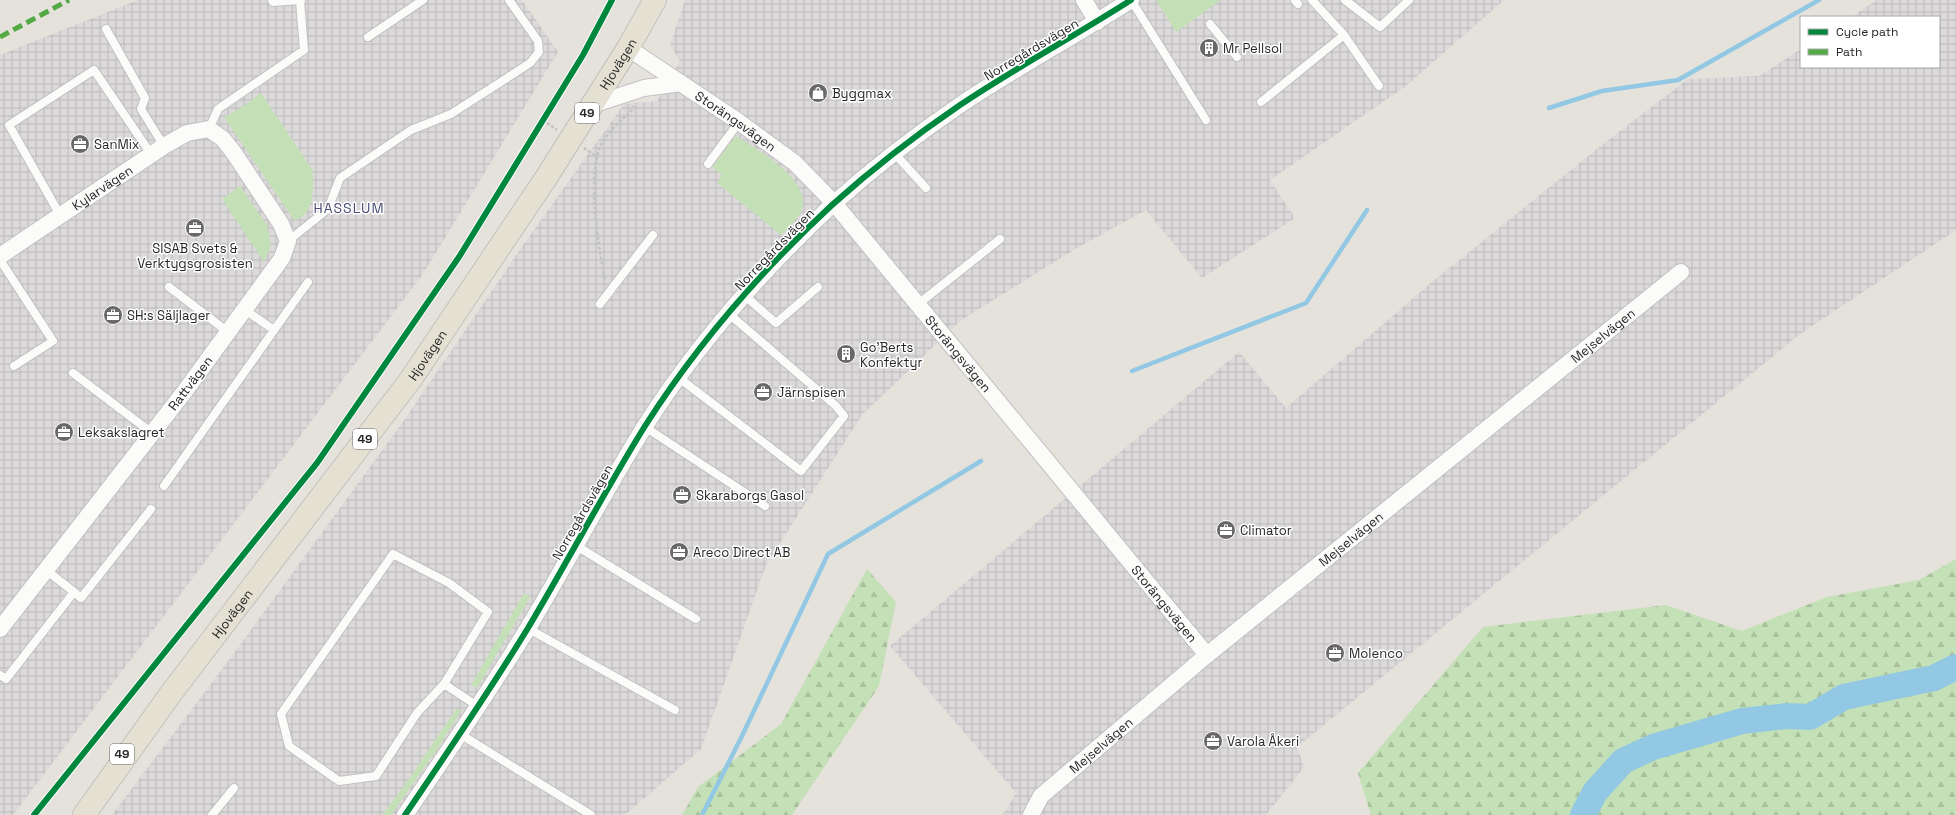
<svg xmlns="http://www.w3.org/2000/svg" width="1956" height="815" viewBox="0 0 1956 815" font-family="'Space Grotesk',sans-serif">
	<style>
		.industrial { fill: url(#industrial-grid) }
		.grass { fill: #c4e0b6 }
		.forest { fill: url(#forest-firs) }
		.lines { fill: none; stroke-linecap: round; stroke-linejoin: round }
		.stream { stroke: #92c8e4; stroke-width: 4.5 }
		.river { stroke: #92c8e4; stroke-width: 26 }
		.lane-casing { stroke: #c3c1c1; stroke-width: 10 }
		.street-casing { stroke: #c3c1c1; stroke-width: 18 }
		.primary-casing { stroke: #c2c1bf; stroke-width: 24 }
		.path { stroke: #c2c2c1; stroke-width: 2.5; stroke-dasharray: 3 2; stroke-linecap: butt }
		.lane { stroke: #fbfbfa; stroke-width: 8 }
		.street { stroke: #fbfbfa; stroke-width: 16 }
		.primary { stroke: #e4e1d2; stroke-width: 22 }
		.quiet { stroke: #53aa44; stroke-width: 5; stroke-dasharray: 10 5; stroke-linecap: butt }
		.cycleway-casing { stroke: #fff; stroke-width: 8 }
		.cycleway { stroke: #00873e; stroke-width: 6 }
		.labels { text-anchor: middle; stroke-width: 3; stroke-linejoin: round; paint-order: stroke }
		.shield { fill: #fff; stroke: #686868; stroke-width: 1 }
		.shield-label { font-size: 12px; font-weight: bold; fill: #272727 }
		.poi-label { font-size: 13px; fill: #272727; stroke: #fff; text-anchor: start }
		.street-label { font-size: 13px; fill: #272727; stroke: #fff }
		.neighbourhood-label { font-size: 14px; letter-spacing: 1px; fill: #4a4e74; stroke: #fff }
	</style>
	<defs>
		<pattern id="industrial-grid" width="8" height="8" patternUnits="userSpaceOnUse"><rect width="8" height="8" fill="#dcd9db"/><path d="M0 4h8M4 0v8" fill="none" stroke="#bdbabc"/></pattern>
		<pattern id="forest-firs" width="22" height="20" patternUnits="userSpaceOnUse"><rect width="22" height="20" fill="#c4e0b6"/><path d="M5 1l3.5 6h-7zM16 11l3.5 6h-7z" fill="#a8c09c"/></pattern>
	</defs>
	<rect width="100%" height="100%" fill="#e5e2dc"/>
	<!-- industrial -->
	<path class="industrial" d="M138,0H522L558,52L423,274L13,815H0V55Z
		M685,0H1504L1406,86L1270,180L1295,218L1202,278L1146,210L1077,248L960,321L862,415L766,565L701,749L625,815H112L232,656L405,419L521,248L624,104L657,101L680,61L670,45Z
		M1877,0H1956V230L1800,334L1297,747L1304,767L1266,815H1003L1016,793L890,646L1239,352L1286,408L1432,282L1602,145L1688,79L1759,76L1801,49V67H1939V17H1851Z"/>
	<!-- grass -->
	<path class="grass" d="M1156,0H1221L1176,32Z
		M261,93L312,169C315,184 314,218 294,220L224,117L239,109Z
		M736,136C756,149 806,177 803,205C801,217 789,227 781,235L717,183L722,175L712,167Z
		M240,186L267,225L271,246L264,262L222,199Z
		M524,593L530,597L477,688L471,685Z
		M456,709H459L461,711L438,748L391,815H382L407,782Z"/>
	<!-- forest -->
	<path class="forest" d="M1956,559V815H1371L1358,773L1483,627L1666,605L1742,631L1827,597L1919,580Z
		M867,569L896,602L879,686L792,815H682L698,787L781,724Z"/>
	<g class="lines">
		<!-- stream -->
		<path class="stream" d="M1549,108L1602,91L1678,80L1819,0
			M1132,371L1306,303L1367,210
			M702,815L742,736L828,554L981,461"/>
		<!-- river -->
		<path class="river" d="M1583,815L1595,792L1623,761L1653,747L1742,721L1787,716L1810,717L1844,697L1934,678L1956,667"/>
		<defs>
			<path id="lane" d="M272,0L273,2L301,0
				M1131,0L1206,120
				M1295,0L1298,4
				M1312,0L1344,35L1379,86
				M1345,0L1380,27L1409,0
				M1210,24L1237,57
				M106,29L145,98L141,109L164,146
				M368,37L423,0
				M1261,102L1344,35
				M209,129L218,109L304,50L300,1
				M895,154L926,188
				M708,164L739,122
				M60,215L9,125L94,70L151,154
				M288,241L328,209L340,178L411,130L451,114L530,63L539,52L538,41L509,0
				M0,260L53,341L14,366
				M169,287L228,332
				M744,295L776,323L818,287
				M600,304L653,235
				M917,305L1000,239
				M245,310L274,330
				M73,373L152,433
				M679,378L801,471L844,416L836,406L729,314
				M645,427L765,506
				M164,486L308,282
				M575,545L696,619
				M393,554L449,583L488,612L444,684L417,713L376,776L339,781L289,746L281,714Z
				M46,570L74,592
				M527,628L675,710
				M0,675L6,679L74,592L81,598L151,509
				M444,684L479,707
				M460,734L591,815
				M212,815L234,788"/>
			<g id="street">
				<path d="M1084,0L1097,22"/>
				<path id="s1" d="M628,48L739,122L795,163L834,203L1207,655"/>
				<path d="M592,105L644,88L681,83"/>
				<path id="s2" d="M0,256L164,146L187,133L209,129L223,139L234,153L281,224L288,241L282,258L185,391L0,629"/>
				<path d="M405,815C447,753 489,692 528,628C568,561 604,492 645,426C696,346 763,269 832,205C872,169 916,135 960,105C1015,68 1075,36 1131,0"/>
				<path id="s3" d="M1031,815L1041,796L1207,655L1681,272"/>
			</g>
			<g id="primary">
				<path id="s4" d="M84,815L172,692L411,379L546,178L628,48L655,0"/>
			</g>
		</defs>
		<!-- lane casing -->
		<use href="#lane" class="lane-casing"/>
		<!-- street casing -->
		<use href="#street" class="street-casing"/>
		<!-- primary casing -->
		<use href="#primary" class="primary-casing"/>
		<!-- path -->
		<path class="path" d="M543,120L557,130
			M584,148L597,157
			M605,279C598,247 587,174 601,145C607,132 622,120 632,110L634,106"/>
		<!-- lane -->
		<use href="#lane" class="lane"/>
		<!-- street -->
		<use href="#street" class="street"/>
		<!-- primary -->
		<use href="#primary" class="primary"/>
		<!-- quiet -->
		<path class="quiet" d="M0,37L69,0"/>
		<defs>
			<path id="cycleway" d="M34,815L317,463L459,257L583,55L612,0
				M405,815C447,753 489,692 528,628C568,561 604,492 645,426C696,346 763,269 832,205C872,169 916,135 960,105C1015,68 1075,36 1131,0"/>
		</defs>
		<!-- cycleway casing -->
		<use href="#cycleway" class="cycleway-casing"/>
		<!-- cycleway -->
		<use href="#cycleway" class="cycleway"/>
	</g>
	<!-- icons -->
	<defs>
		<symbol id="building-disc" viewBox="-11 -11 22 22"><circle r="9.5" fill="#6a6866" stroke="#fff"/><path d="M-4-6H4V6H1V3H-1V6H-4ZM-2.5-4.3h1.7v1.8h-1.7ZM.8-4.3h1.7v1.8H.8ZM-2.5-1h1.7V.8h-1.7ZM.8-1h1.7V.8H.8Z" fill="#fff"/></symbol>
		<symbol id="shop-disc" viewBox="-11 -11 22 22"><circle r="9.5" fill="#6a6866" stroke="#fff"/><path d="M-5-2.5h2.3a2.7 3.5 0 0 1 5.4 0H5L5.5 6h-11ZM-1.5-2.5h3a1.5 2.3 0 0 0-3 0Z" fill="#fff"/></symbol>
		<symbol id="office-disc" viewBox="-11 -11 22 22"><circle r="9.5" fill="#6a6866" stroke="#fff"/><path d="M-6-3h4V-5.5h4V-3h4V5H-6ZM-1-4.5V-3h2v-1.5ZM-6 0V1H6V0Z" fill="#fff"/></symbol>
	</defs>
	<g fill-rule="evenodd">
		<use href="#building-disc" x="1198" y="37" width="22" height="22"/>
		<use href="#shop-disc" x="807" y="82" width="22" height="22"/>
		<use href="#office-disc" x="69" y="133" width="22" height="22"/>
		<use href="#office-disc" x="184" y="217" width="22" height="22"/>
		<use href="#office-disc" x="102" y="304" width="22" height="22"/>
		<use href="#building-disc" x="835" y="343" width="22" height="22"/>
		<use href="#office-disc" x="752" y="381" width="22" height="22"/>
		<use href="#office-disc" x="53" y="421" width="22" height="22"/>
		<use href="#office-disc" x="671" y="484" width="22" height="22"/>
		<use href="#office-disc" x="1215" y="519" width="22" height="22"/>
		<use href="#office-disc" x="668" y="541" width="22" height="22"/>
		<use href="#office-disc" x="1324" y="642" width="22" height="22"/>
		<use href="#office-disc" x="1202" y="730" width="22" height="22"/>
	</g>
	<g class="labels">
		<!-- shield labels -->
		<g class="shield">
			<rect x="575" y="103" width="24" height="20" rx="3"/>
			<rect x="353" y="429" width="24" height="20" rx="3"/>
			<rect x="110" y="744" width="24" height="20" rx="3"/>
		</g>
		<g class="shield-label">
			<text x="587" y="117">49</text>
			<text x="365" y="443">49</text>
			<text x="122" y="758">49</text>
		</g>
		<!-- poi labels -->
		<g class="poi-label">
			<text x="1223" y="53">Mr Pellsol</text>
			<text x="832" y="98">Byggmax</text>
			<text x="94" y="149">SanMix</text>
			<text x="195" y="253" text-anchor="middle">SISAB Svets &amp;<tspan x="195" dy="15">Verktygsgrosisten</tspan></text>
			<text x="127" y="320">SH:s Säljlager</text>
			<text x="860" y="352">Go'Berts<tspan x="860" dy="15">Konfektyr</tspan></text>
			<text x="777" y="397">Järnspisen</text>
			<text x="78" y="437">Leksakslagret</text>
			<text x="696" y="500">Skaraborgs Gasol</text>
			<text x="1240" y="535">Climator</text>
			<text x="693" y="557">Areco Direct AB</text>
			<text x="1349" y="658">Molenco</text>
			<text x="1227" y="746">Varola Åkeri</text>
		</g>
		<!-- street labels -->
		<g class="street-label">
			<text transform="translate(1031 49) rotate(-31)" y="5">Norregårdsvägen</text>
			<text dy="5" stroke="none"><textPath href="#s4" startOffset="922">Hjovägen</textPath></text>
			<text dy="5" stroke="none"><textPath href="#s1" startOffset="130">Storängsvägen</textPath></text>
			<text dy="5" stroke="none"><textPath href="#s2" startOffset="123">Kylarvägen</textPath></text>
			<text transform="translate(774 249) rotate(-46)" y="5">Norregårdsvägen</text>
			<text dy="5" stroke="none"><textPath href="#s3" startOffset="748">Mejselvägen</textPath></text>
			<text dy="5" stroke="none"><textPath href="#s1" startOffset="454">Storängsvägen</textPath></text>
			<text dy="5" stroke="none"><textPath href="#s4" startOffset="574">Hjovägen</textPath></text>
			<text transform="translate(190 383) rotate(-53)" y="5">Rattvägen</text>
			<text transform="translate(582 512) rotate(-60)" y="5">Norregårdsvägen</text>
			<text dy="5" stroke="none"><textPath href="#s3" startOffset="424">Mejselvägen</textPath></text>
			<text dy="5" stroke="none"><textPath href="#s1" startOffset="778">Storängsvägen</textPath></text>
			<text dy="5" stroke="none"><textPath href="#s4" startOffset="250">Hjovägen</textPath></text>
			<text dy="5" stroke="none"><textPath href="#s3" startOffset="100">Mejselvägen</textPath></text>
		</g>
		<!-- neighbourhood labels -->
		<g class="neighbourhood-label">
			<text x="349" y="213">HASSLUM</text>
		</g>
	</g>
	<!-- legend -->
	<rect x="1800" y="16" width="140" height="52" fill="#ffffff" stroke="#a9a9a9"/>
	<rect x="1808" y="29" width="20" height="6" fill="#00873e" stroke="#a9a9a9"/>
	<text x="1836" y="36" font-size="12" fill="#272727">Cycle path</text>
	<rect x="1808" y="49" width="20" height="6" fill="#53aa44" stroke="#a9a9a9"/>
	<text x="1836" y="56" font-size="12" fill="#272727">Path</text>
</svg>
